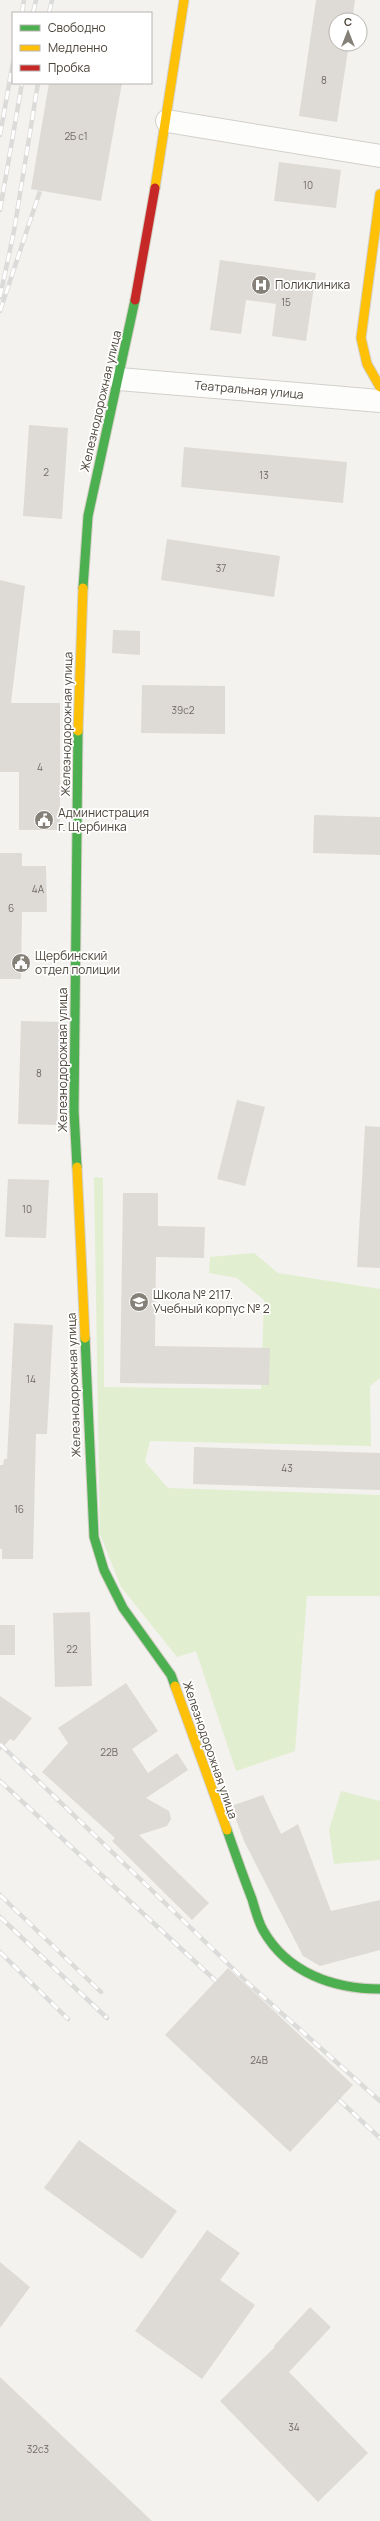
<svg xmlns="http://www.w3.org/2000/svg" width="380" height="2521" viewBox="0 0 380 2521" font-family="Manrope,sans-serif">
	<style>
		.green { fill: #e1eecf }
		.building { fill: #dedbd6 }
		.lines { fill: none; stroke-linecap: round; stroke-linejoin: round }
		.street-casing { stroke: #d2d0cb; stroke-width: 24 }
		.fast-casing { stroke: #d3cfc5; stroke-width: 11 }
		.slow-casing { stroke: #d3cfc5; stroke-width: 11 }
		.jam-casing { stroke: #d3cfc5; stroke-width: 11 }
		.street { stroke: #fdfdfc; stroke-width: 22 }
		.fast { stroke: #4caf50; stroke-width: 9 }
		.slow { stroke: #ffc107; stroke-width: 9 }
		.jam { stroke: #c62828; stroke-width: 9 }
		.rail-casing { stroke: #dbdbda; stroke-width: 4.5 }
		.rail { stroke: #fff; stroke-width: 3; stroke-dasharray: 9; stroke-linecap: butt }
		.labels { text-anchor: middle; stroke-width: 3.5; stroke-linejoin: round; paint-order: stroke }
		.number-label { font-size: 10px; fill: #706a61 }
		.poi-label { font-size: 12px; fill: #4b4439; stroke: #fff; text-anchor: start }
		.street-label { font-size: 12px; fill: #4b4439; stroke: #fff }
	</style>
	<rect width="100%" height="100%" fill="#f4f2ee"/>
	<!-- green -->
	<path class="green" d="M94,1177L103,1178L104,1387L261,1389L264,1300L237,1278L209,1273L210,1257L254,1253L278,1273L380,1289V1378L370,1386L371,1446L150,1441L145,1462L168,1488L380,1495V1596H307L295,1751L236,1771L196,1651L177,1657L121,1587L100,1534Z
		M341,1791L380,1801V1860L334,1864L329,1830Z"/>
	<!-- building -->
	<path class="building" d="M316,0H355L352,20H336V44H349L337,122L299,116Z
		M49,83H122L101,201L31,189Z
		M279,162L341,170L336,208L274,201Z
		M220,260L316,273L306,341L272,336L276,304L246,300L241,334L210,330Z
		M29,425L68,428L62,519L23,516Z
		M184,447L347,462L343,503L181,487Z
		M167,539L280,556L274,597L161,580Z
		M0,580L25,586L11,703H60V830H19V772H0Z
		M113,630L140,631V655L112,653Z
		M142,685L225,686V734L141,733Z
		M314,815L380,817V855L313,853Z
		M0,853H22V866H46L47,912H22L21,979H0Z
		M21,1021L60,1022L57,1125L18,1124Z
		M237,1100L265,1107L245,1186L217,1179Z
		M365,1126L380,1127V1268L357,1267Z
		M8,1179L49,1180L46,1238L5,1237Z
		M123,1193H158V1226L205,1227L204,1258L156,1257L155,1346L270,1348L269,1385L120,1383Z
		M14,1323L53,1325L47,1434H36L33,1559H2V1549H0V1465H3L4,1459H7Z
		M194,1447L380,1453V1490L193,1484Z
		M90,1612L92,1686L55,1687L53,1613Z
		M0,1625H15V1655H0Z
		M126,1683L158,1731L132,1749L148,1773L177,1753L188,1770L146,1798L169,1811L171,1819L167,1826L139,1835L209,1903L192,1920L112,1841L115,1838L42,1772L68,1743L58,1728Z
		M0,1696L32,1718L14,1741L10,1739L0,1751Z
		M263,1795L281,1834L298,1824L331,1911L380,1900V1950L320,1966L303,1956L244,1841L231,1806Z
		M228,1968L353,2085L290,2152L165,2035Z
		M79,2140L177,2211L142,2259L44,2188Z
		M207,2230L240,2253L220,2280L255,2305L202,2379L135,2331Z
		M0,2262L30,2287L0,2328Z
		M310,2307L331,2327L289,2372L368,2453L318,2502L220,2401L275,2347L274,2346Z
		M0,2377L152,2521H0Z"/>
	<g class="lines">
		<defs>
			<path id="street" d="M167,121L380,156
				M119,379L380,401"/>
			<path id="fast" d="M83,588L88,516L135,300
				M77,1167L74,1111L78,731
				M85,1338L94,1537L104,1570L123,1608L171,1675L175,1686
				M227,1830C235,1853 243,1876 252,1899C255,1909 258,1921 263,1930C287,1973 334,1989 380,1989"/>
			<path id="slow" d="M155,188L184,0
				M380,194L361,338L367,364L380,387
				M78,731L83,588
				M77,1167L85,1338
				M175,1686L227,1830"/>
			<path id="jam" d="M135,300L155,188"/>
		</defs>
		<!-- street casing -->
		<use href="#street" class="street-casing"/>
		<!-- fast casing -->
		<use href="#fast" class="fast-casing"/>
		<!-- slow casing -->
		<use href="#slow" class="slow-casing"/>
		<!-- jam casing -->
		<use href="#jam" class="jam-casing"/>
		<!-- street -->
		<use href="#street" class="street"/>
		<!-- fast -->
		<use href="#fast" class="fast"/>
		<!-- slow -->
		<use href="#slow" class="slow"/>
		<!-- jam -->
		<use href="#jam" class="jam"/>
		<defs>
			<path id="rail" d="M22,13L24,0
				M33,13L36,0
				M49,13L52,0
				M0,135L13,62
				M0,210L22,83
				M0,297L14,231L38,83
				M0,311L40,191
				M0,1744L250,1985L380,2101
				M0,1781L216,1981
				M0,1895L101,1992
				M0,1917L107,2018
				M0,1952L68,2019
				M339,2100L380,2138"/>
		</defs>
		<!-- rail casing -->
		<use href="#rail" class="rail-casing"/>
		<!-- rail -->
		<use href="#rail" class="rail"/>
	</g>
	<!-- icons -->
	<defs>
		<symbol id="hospital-disc" viewBox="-11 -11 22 22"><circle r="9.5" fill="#868178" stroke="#fff"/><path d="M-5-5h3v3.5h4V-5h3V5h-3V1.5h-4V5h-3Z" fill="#fff"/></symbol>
		<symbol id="civic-disc" viewBox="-11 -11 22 22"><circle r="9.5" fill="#868178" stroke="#fff"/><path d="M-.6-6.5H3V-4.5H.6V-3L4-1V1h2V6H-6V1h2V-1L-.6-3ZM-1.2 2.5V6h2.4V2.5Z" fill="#fff"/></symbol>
		<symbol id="school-disc" viewBox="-11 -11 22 22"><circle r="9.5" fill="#868178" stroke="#fff"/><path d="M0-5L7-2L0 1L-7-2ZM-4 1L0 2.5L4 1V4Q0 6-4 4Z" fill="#fff"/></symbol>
	</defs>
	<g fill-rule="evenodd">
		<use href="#hospital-disc" x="250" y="274" width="22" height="22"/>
		<use href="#civic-disc" x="33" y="809" width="22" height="22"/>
		<use href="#civic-disc" x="10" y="952" width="22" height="22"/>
		<use href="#school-disc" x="128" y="1291" width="22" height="22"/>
	</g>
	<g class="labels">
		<!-- number labels -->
		<g class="number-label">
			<text x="324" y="84">8</text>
			<text x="76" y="140">2Б с1</text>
			<text x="308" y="189">10</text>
			<text x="286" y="306">15</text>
			<text x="46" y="476">2</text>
			<text x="264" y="479">13</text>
			<text x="221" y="572">37</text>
			<text x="183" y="714">39с2</text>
			<text x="40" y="771">4</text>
			<text x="38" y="893">4А</text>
			<text x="11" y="912">6</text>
			<text x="39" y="1077">8</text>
			<text x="27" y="1213">10</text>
			<text x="31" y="1383">14</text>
			<text x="287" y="1472">43</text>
			<text x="19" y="1513">16</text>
			<text x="72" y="1653">22</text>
			<text x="109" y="1756">22В</text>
			<text x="259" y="2064">24В</text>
			<text x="294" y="2431">34</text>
			<text x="38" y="2453">32с3</text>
		</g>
		<!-- poi labels -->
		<g class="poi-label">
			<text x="275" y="289">Поликлиника</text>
			<text x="58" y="817">Администрация<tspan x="58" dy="14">г. Щербинка</tspan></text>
			<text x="35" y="960">Щербинский<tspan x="35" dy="14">отдел полиции</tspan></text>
			<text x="153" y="1299">Школа № 2117.<tspan x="153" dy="14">Учебный корпус № 2</tspan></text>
		</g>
		<!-- street labels -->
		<g class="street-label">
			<text transform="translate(249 390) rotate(5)" y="4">Театральная улица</text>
			<text transform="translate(101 401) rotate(-77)" y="4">Железнодорожная улица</text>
			<text transform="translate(67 724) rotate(-89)" y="4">Железнодорожная улица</text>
			<text transform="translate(63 1060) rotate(-90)" y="4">Железнодорожная улица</text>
			<text transform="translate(74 1385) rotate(-92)" y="4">Железнодорожная улица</text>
			<text transform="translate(210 1750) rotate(71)" y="4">Железнодорожная улица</text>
		</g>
	</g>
	<!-- legend -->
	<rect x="12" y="12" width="140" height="72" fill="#ffffff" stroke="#b7b4b0"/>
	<rect x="20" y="25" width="20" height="6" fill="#4caf50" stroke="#b7b4b0"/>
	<text x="48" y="32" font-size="12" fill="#4b4439">Свободно</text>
	<rect x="20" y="45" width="20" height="6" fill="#ffc107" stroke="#b7b4b0"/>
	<text x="48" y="52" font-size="12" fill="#4b4439">Медленно</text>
	<rect x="20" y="65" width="20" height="6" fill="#c62828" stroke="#b7b4b0"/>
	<text x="48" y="72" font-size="12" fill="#4b4439">Пробка</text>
	<!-- north arrow -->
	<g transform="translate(348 32)"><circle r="19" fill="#ffffff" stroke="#b7b4b0"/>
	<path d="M0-3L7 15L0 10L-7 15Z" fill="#868178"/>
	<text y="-6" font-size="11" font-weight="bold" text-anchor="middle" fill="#4b4439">С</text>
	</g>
</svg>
